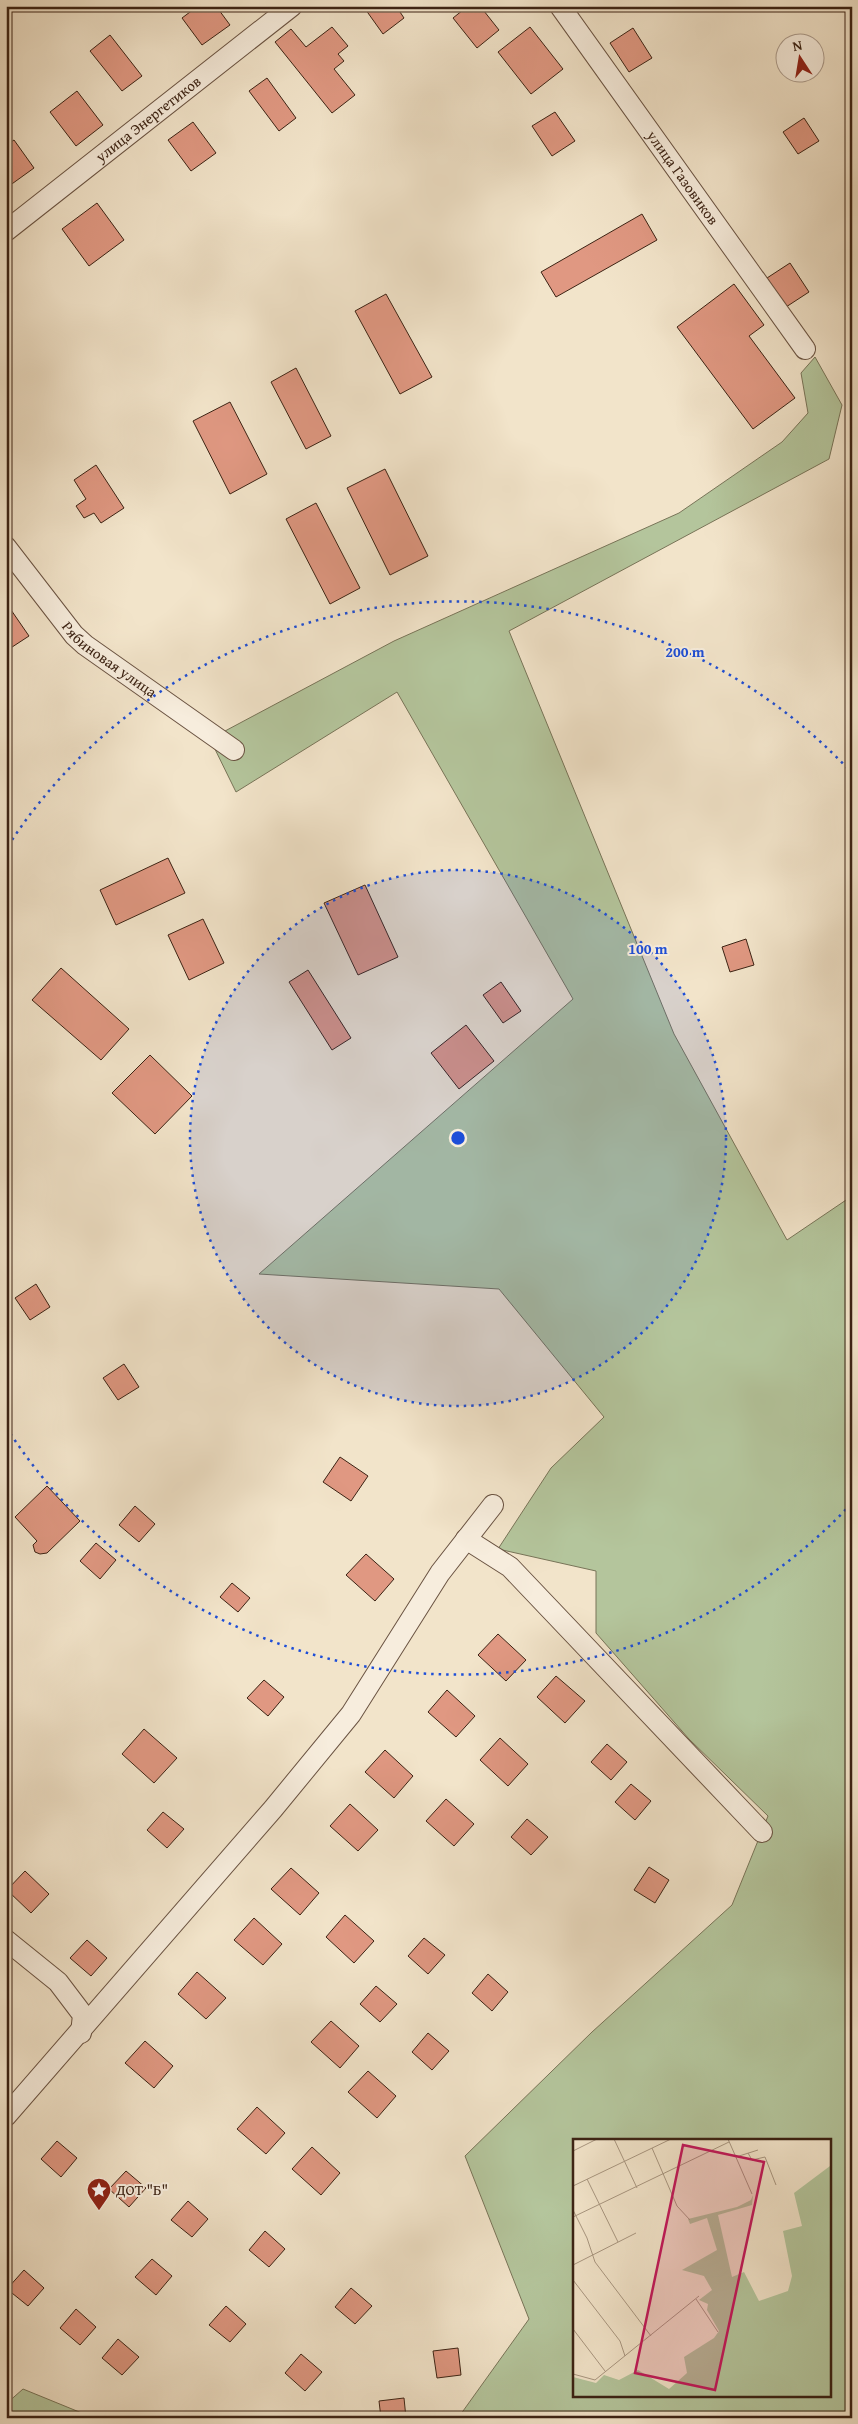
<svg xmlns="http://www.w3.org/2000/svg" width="858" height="2424" viewBox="0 0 858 2424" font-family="'Gentium Book Plus',serif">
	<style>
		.green { fill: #b4c59c; stroke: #787458; fill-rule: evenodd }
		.building { fill: #e09882; stroke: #3c2314 }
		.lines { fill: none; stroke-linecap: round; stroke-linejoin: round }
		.minor-casing { stroke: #6a5342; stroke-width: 22 }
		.minor { stroke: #f7eddd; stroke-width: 20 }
		.ring { fill: none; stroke: #1d4ed8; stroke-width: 2.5; stroke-dasharray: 2.5 5 }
		.labels { text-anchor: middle; stroke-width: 4; stroke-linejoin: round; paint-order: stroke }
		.street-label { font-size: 15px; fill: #3c2314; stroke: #f7eddd }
		.poi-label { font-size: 15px; fill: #3c2314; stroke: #f7eddd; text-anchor: start }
		.inset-road { fill: none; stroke: #a99781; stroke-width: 1 }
		.view { fill: #c2185b; fill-opacity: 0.15; stroke: #c2185b; stroke-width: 2.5 }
		.inset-edge { fill: none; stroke: #3c2314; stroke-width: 2.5 }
		.centre { fill: #1d4ed8; stroke: #f7eddd; stroke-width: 2.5 }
		.ring-label { font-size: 15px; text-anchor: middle; font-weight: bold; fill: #1d4ed8; stroke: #f7eddd; stroke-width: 4; stroke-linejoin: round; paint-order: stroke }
	</style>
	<rect width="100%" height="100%" fill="#f2e4ca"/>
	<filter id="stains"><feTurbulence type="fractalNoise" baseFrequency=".004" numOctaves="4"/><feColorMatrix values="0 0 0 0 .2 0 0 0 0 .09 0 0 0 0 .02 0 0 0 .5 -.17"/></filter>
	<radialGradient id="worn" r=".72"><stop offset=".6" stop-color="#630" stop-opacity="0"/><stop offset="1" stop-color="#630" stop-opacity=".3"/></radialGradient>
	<!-- green -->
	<path class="green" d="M815,357L842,405L829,459L509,631L674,1034L787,1240L852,1196V2418H458L529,2319L465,2156L592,2032L732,1905L768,1816L689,1739L596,1633V1571L498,1549L551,1468L604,1417L499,1289L259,1274L573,999L397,692L236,792L210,739L394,641L679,513L782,442L808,413L801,373ZM574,2140H829V2395H574Z
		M23,2389L94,2418H6V2404Z"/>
	<!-- building -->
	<path class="building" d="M198,6H216L230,25L202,45L182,18Z
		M363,6H396L404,18L383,34Z
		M468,6H480L499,30L477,48L453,18Z
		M332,27L348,46L338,54L344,61L334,69L355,95L332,113L275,42L291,29L306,47Z
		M530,27L563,69L531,94L498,52Z
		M633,28L652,58L629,72L610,43Z
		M110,35L142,76L122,91L90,51Z
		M267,78L296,118L279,131L249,91Z
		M77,91L103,125L76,146L50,112Z
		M555,112L575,141L552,156L532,126Z
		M804,118L819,141L798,154L783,132Z
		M193,122L216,153L191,171L168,140Z
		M14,140L34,168L9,186L6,181V145Z
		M97,203L124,240L89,266L62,229Z
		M642,214L657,240L556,297L541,272Z
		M790,263L809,292L786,307L767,278Z
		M734,284L764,325L749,336L795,398L753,429L677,327Z
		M386,294L432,377L400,394L355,311Z
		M296,368L331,436L306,449L271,382Z
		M230,402L267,474L230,494L193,421Z
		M96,465L124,508L101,523L94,513L84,518L76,506L86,499L74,480Z
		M385,469L428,556L390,575L347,488Z
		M316,503L360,588L330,604L286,519Z
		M9,607L29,636L6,651V609Z
		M168,858L185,893L116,925L100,890Z
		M365,885L398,957L358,975L324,903Z
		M203,919L224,963L189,980L168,935Z
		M746,939L754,965L730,972L722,947Z
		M61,968L129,1029L101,1060L32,1000Z
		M308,970L351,1038L332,1050L289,982Z
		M501,982L521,1011L503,1023L483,995Z
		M466,1025L494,1061L459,1089L431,1053Z
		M150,1055L192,1096L155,1134L112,1093Z
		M36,1284L50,1307L30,1320L15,1298Z
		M124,1364L139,1387L118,1400L103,1378Z
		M340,1457L368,1476L351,1501L323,1482Z
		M47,1486L80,1521L47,1553L40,1554L35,1552L33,1545L37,1541L15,1517Z
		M135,1506L155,1524L139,1542L119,1525Z
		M96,1543L116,1560L100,1579L80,1561Z
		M366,1554L394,1579L375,1601L346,1575Z
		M232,1583L250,1598L238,1612L220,1597Z
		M498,1634L526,1660L506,1681L478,1655Z
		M556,1676L585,1701L565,1723L537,1697Z
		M264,1680L284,1697L268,1716L247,1698Z
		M447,1690L475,1716L456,1737L428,1712Z
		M144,1729L177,1758L154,1783L122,1754Z
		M500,1738L528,1764L508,1786L480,1760Z
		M607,1744L627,1762L611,1780L591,1762Z
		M385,1750L413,1776L394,1798L365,1772Z
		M631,1784L651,1801L635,1820L615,1802Z
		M446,1799L474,1824L454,1846L426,1821Z
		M350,1804L378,1830L358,1851L330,1826Z
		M163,1812L184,1829L167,1848L147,1830Z
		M527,1819L548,1837L531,1855L511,1837Z
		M649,1867L669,1880L655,1903L634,1890Z
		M291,1868L319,1893L300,1915L271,1889Z
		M25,1871L49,1894L31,1913L7,1890Z
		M345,1915L374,1941L354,1963L326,1937Z
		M254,1918L282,1944L263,1965L234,1940Z
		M424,1938L445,1955L428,1974L408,1956Z
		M87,1940L107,1958L91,1976L70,1958Z
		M197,1972L226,1998L206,2019L178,1994Z
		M488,1974L508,1992L492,2011L472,1993Z
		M376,1986L397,2004L380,2022L360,2004Z
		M331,2021L359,2046L340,2068L311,2042Z
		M428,2033L449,2051L432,2070L412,2052Z
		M145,2041L173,2066L154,2088L125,2063Z
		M368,2071L396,2096L377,2118L348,2092Z
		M257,2107L285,2133L266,2154L237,2129Z
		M57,2141L77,2158L61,2177L41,2159Z
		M312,2147L340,2173L321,2195L292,2169Z
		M126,2171L146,2188L129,2207L109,2189Z
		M188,2201L208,2219L192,2237L171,2220Z
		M265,2231L285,2249L269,2267L249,2250Z
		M152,2259L172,2276L156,2295L135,2277Z
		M24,2270L44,2288L28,2306L7,2289Z
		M351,2288L372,2306L355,2324L335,2307Z
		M226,2306L246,2324L230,2342L209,2325Z
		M76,2309L96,2327L80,2345L60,2328Z
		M118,2339L139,2357L122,2375L102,2358Z
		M458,2348L461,2375L437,2378L433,2351Z
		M301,2354L322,2372L305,2391L285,2373Z
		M404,2398L406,2418H381L379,2401Z"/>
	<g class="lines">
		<defs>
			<g id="minor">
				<path id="s1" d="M560,6L805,349"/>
				<path id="s2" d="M6,231L292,6"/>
				<path id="s3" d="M6,547L74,635L85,645L234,750"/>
				<path d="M466,1539L510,1567L762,1832"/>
				<path d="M6,1940L58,1982L83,2015L81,2033"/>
				<path d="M6,2116L273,1809L351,1714L440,1573L493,1505"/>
			</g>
		</defs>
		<!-- minor casing -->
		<use href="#minor" class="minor-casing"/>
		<!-- minor -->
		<use href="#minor" class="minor"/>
	</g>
	<!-- distance rings -->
	<circle cx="458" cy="1138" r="268" fill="#1d4ed8" fill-opacity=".12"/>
	<g class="ring">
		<circle cx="458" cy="1138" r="268"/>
		<path d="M851 1504A537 537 0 0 1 8 1430M8 846A537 537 0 0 1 851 772"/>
	</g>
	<!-- icons -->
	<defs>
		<symbol id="sight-pin" viewBox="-11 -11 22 30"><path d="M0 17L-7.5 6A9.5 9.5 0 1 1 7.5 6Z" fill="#8f2418" stroke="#f7eddd"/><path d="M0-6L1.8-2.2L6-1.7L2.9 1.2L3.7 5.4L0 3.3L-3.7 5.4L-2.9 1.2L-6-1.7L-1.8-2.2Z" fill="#fff"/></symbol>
	</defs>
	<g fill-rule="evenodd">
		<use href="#sight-pin" x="85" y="2176" width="28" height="38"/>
	</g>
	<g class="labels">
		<!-- street labels -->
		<g class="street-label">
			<text dy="5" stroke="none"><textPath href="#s2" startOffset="181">улица Энергетиков</textPath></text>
			<text dy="5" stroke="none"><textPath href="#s1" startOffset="211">улица Газовиков</textPath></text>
			<text dy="5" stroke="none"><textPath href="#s3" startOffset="154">Рябиновая улица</textPath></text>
		</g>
		<!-- poi labels -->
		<g class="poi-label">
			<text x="116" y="2195">ДОТ "Б"</text>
		</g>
	</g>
	<!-- overview -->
	<g transform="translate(573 2139)">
		<rect width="258" height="258" fill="#f2e4ca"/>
		<path d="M257,27V257L0,258V238L23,244L31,236L46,241L65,231L96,250L114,234L111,218L141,199L146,192L134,171L135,165L126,161L139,151L131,137L109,131L144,111L134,79L117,85L115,80L164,68L178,61L180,56L179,66L145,76L159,138L171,133L186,162L215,152L219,137L210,92L229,87L221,54Z" fill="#b4c59c"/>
		<path class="inset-road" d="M41,0L64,49M155,0L179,55M79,9L104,67L117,81M0,12L24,0M175,14L179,21L192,18L203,46M163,18L185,11M14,40L45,103M0,47L98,0M0,71L14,99L22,123L78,197M0,78L156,3M0,126L63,94M0,141L47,202L52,217M123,160L145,193M0,190L32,232M0,235L22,241L126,157"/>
		<path class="view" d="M110,6L191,23L142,251L62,234Z"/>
		<rect width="258" height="258" class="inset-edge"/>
	</g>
	<circle cx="458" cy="1138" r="8" class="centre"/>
	<g class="ring-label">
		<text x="685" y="657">200 m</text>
		<text x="648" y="954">100 m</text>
	</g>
	<!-- margin -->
	<rect width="858" height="2424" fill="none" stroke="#f2e4ca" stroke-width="25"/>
	<rect x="8" y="8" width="843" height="2409" fill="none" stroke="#3c2314" stroke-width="2.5"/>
	<rect x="12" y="12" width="833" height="2399" fill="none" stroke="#3c2314"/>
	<!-- north arrow -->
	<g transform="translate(800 58) rotate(348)"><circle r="24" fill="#f7eddd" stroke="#ac9c8d"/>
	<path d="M0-4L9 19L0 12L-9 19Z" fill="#8f2418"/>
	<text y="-8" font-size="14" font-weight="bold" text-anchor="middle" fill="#3c2314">N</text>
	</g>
	<rect width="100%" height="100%" filter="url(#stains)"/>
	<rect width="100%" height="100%" fill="url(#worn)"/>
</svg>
